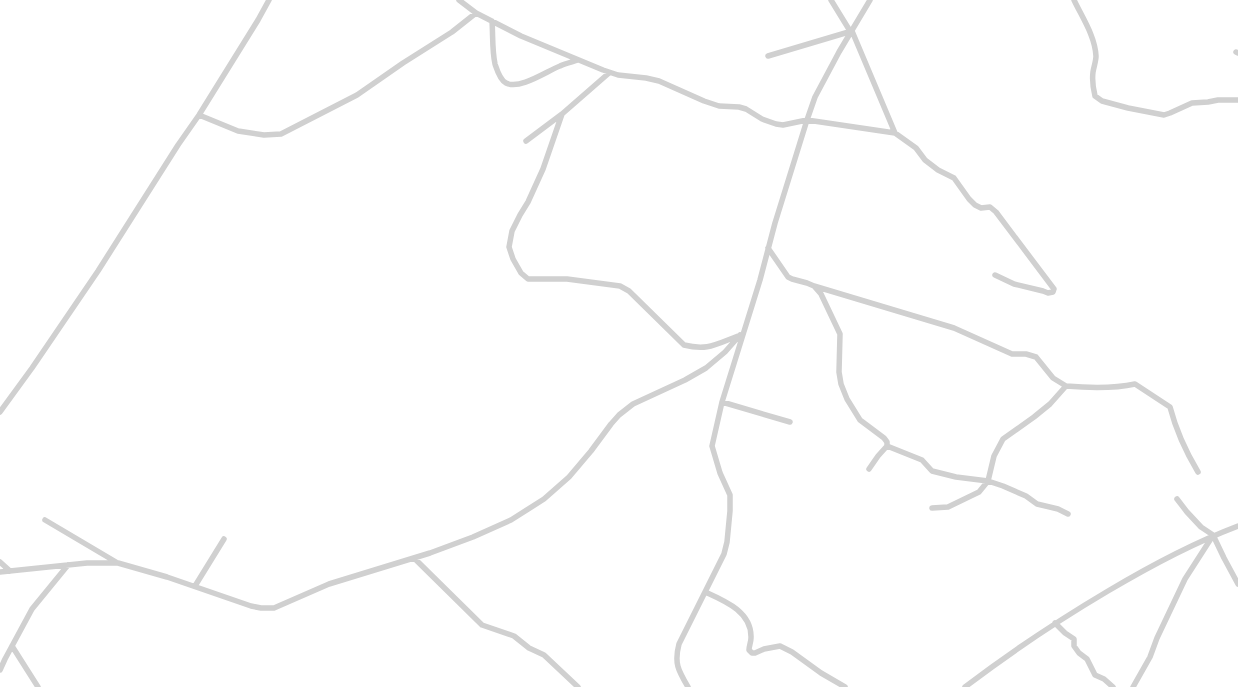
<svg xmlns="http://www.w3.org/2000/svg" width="1238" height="687" viewBox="0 0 1238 687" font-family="Cabin,sans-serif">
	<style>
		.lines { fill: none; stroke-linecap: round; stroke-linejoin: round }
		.minor { stroke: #d0d0d0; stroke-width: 5.5 }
	</style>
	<rect width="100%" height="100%" fill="#fff"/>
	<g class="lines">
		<!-- minor -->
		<path class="minor" d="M459,0L476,13L521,36L603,70L618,75L646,78L659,81L704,101L719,106L739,107L746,109L762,119L776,124L783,125L807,120L895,133
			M831,0L850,31
			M1074,0C1082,17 1095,36 1096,56C1096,61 1094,66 1093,72C1092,80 1093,88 1095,96L1102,101L1128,108L1164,115L1170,113L1192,103L1208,102L1218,100H1238
			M492,21C493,35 492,50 495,64C497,70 500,80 506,83C520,90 547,71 560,66C566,63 572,62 578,60
			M1236,52L1238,53
			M768,56L852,31L895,133L916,148L925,160L938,170L954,178L969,199L975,205L981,208L990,207L996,212L1054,289L1053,292L1048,293L1043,291L1014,284L995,275
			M562,114L543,169L528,202L520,215L512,231L509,247L513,259L521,273L528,279H567L620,286L629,291L684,345C708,351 716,344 738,336
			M199,115L238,131L264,135L281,134L357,95L403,63L452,32L476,13
			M526,141L562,114L609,73
			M768,248L788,277L792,279L807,283L814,286L821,294L840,334L839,372L841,384L847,399L860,420L884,438L887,442V446L878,456L869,469
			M814,286L954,328L1012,354H1026L1036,357L1053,378L1066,386
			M722,402L790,422
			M0,412L32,368L98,271L178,145L199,115L258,20L269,0
			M887,446L922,460L932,471L956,477L988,481L1003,486L1026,496L1037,504L1058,509L1068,514
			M1177,499L1187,512L1201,527L1213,535L1224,558L1238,584
			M932,508L948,507L979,492L988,481L994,456L1003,439L1034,417L1050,404L1066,386C1089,388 1112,389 1135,384L1170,407C1176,430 1186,452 1198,472
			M45,520L116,562
			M414,558L482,625L514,636L529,648L544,655L578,687
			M0,562L10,571
			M0,572L87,563H118L167,577L251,606L261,608H274L329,584L430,553L473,537L511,520L544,499L569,477L591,451L611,424L619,415L633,404L685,380L706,368L725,352L740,335
			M195,586L224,539
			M705,592C725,601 752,612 751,638C751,642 749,646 749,650L752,653H755L764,649L780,646L792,652L821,673L845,687
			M1055,623L1065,633L1074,639V646L1079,653L1087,659L1095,675L1104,679L1113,687
			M12,646L38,687
			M0,670L5,659L32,609L68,565
			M688,687C678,670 674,663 679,644L724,554L727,542L730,511V495L720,473L712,446L722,402L760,280L775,223L807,120L815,97L839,52L870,0
			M965,687C1011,652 1059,620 1108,591C1150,566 1193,543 1238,526
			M1133,687L1150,657L1157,638L1185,579L1212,537"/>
	</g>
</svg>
